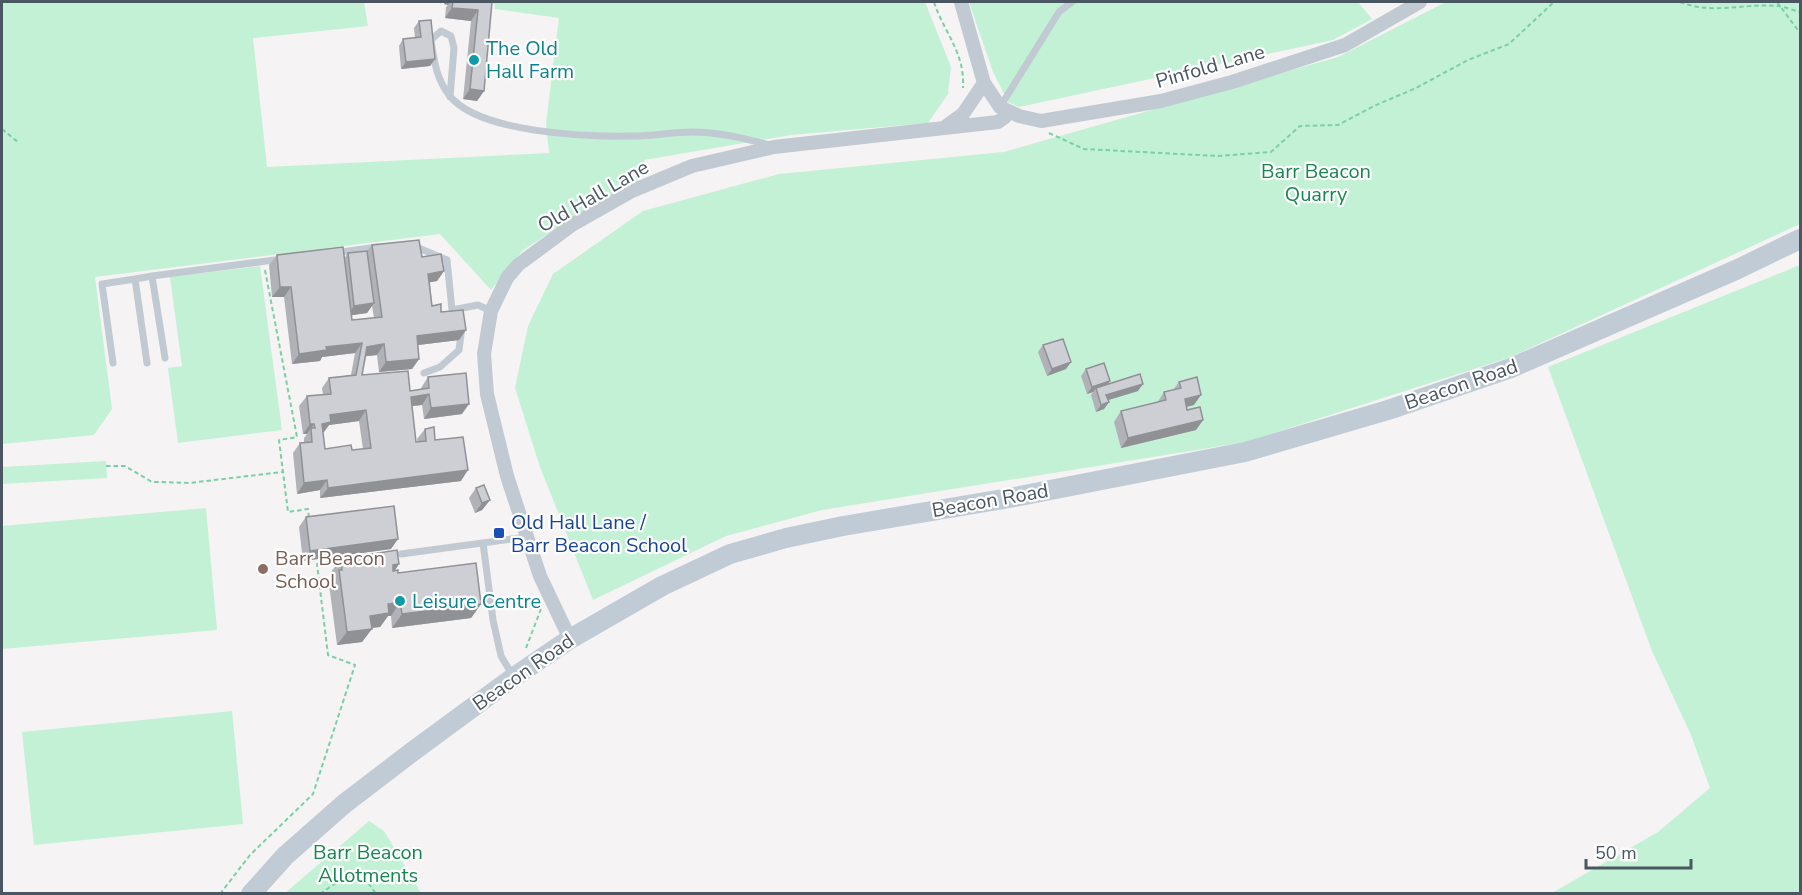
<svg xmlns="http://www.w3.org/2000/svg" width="1802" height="895" viewBox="0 0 1802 895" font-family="'Nunito Sans',sans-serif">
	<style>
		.green { fill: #c3f1d5 }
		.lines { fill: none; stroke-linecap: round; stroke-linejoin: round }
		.path { stroke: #7ad0a6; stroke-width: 2; stroke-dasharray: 4.5 3; stroke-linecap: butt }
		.lane { stroke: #c1cad2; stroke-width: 7 }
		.street { stroke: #c1cad2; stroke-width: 14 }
		.secondary { stroke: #c1cbd6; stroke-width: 20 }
		.wall { fill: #b0b2b7; fill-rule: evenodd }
		.shaded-wall { fill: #909195 }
		.building { fill: #cdcfd5; stroke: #909195; stroke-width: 1.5; fill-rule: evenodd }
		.culture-dot { fill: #0f9aa8; stroke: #fff; stroke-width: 2 }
		.transit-dot { fill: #1a4fb4; stroke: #fff; stroke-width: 2 }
		.education-dot { fill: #8d6e63; stroke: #fff; stroke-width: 2 }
		.labels { text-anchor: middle; stroke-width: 4.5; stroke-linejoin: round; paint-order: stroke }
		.culture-label { font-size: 20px; fill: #0d838f; stroke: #fff; text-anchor: start }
		.street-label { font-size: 20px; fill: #4a5661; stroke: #fff }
		.park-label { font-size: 20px; fill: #17864f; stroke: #fff }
		.transit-label { font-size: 20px; fill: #164399; stroke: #fff; text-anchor: start }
		.education-label { font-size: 20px; fill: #785e54; stroke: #fff; text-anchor: start }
	</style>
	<rect width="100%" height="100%" fill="#f5f3f3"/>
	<!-- green -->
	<path class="green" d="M2,2H364L368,26L253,38L267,167L549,153L546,123L559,18L495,9L494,2H925L951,67L948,94L928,123L791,135L644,160L645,171L637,183L581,212L522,251L491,290L440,234L95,277L112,409L94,435L2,444Z
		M969,2H1358L1372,19L1333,40L1019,107L1008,102L993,72Z
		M1446,2H1800V224L1508,358L1246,442L822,510L726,536L593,600L540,467L515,388L528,326L553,274L643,211L779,174L1004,152L1338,57Z
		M1800,265V893H1552L1658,832L1710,788L1691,735L1652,651L1548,367Z
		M260,266L282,430L178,443L168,368L182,366L170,277Z
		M106,461L107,478L2,484V467Z
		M206,508L217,630L2,649V526Z
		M232,711L243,824L34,845L22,732Z
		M369,821L384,831L421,893H285Z"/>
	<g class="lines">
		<!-- path -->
		<path class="path" d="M934,2C944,33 965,52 963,88
			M1680,2C1713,15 1744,3 1778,6C1785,7 1793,10 1800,12
			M1777,2L1800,33
			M2,129L19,143
			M1049,133L1084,149L1218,156L1271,152L1300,126L1338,125L1374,106L1416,88L1468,60L1509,44L1554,2
			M265,270L297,437L279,440L288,512L308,509L309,519
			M106,466H125L152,482H161L189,483L282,472
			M526,648L541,609
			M220,894L250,855L313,794L355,665L328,655L317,564L339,562
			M320,894L350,873L362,874L376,894"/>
		<!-- lane -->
		<path class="lane" d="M450,97L454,48L451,36L441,31L431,40C434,60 436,78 449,95C478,133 587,137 633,136C653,136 673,132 692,132C719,132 743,138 769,145
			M1000,107L1059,12L1072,2
			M414,246L447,260L452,310L478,305L491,311
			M335,253L377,247
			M165,358L152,276L282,259
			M113,363L102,284L135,279
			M147,363L135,279L152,276
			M424,373L440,367L459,350L462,326
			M483,543L493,620L501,656L513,676
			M401,554L527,537"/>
		<!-- street -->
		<path class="street" d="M961,2L984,83L1000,107L1019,116L1041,121L1161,101L1232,82L1345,45L1420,2
			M945,127L963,114L984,83
			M570,639L540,576L507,476L487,394L484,354L491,311L507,278L518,265L572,225L632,191L692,166L774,147L998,122L1005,117L1009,112"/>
		<!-- secondary -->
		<path class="secondary" d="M251,894L285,856L344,804L412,752L514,677L570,639L662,586L730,554L786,538L843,526L1015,497L1245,452L1388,410L1511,368L1738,269L1800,239"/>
	</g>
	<!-- wall -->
	<path class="wall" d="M444,2H492L484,91L477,101L463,99L471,21L445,18L446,7L448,5L444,4Z
		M419,21L435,59L430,66L401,69L399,46L403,39L415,38L414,28Z
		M372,245L422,257L444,271L437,281L430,282L432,306L466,330L459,340L418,345L419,359L412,369L379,372L377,355L366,356L362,375L410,391L421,389V388L428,377L462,414L424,419L422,405L412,406L416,442H418L417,439L425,429L435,440L461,481L320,498V490L297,494L293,453L300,443L304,442V438L307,434H303L299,406L307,396L323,395L322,388L329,378L351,375L355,353L322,357L320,361L292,364L284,297H272L269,265L277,255L344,259L348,253L367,251ZM372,306L374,318L352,320L351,315L367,313ZM359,421L363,449L352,450L325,449L323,433L329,425Z
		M1043,345L1066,369L1047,376L1038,352Z
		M1086,369L1110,381L1108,384L1138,391L1108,400L1109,402L1104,409L1096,412L1091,395L1093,392L1087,394L1081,376Z
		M1179,382L1194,405L1187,407V410L1203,420L1196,430L1121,448L1114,422L1121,411L1157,403L1164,392L1173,390Z
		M476,488L490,500L482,510L475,513L469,498Z
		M306,517L391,549L303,561L299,527Z
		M341,559L399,564L394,571L481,604L471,618L392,628L391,616H388L380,627L372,628L362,642L337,645L329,584L332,580L331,572Z"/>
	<!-- shaded-wall -->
	<path class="shaded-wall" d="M446,2H450L448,5L444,4Z
		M452,8L478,10L471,21L445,18Z
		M435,59L430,66L401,69L406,62Z
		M470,89L484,91L477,101L463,99Z
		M444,271L437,281L421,284L428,274Z
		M280,287H291L284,297H272Z
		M374,303L367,313L347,316L354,306Z
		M466,330L459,340L410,346L417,336Z
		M362,343L355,353L322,357L320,361L292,364L299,354L326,347Z
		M384,344L377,355L360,357L367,347Z
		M419,359L412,369L379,372L386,362Z
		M1071,362L1066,369L1047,376L1052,369Z
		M1110,381L1105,388H1096L1093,392L1087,394L1092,387Z
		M1143,384L1138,391L1102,402L1106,395Z
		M429,394L422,405L404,407L411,397Z
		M1201,395L1194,405L1177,409L1185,399Z
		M1109,402L1104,409L1096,412L1101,405Z
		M469,404L462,414L424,419L431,408Z
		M366,410L359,421L329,425L324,432L314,434L322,424L330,415Z
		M1203,420L1196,430L1121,448L1128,438Z
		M310,424H314L307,434H303Z
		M468,470L461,481L320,498L328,488Z
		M327,480L320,490L297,494L304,483Z
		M490,500L482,510L475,513L482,503Z
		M398,539L391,549L303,561L310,551Z
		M399,564L390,578L393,565Z
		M400,602L391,616H388L380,627L361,629L370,616L388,604Z
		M481,604L471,618L392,628L402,614Z
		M372,629L362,642L337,645L347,632Z"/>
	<!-- building -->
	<path class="building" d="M453,2H492L484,91L470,89L478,10L452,8Z
		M431,20L435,59L406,62L403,39L421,37L419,21Z
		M419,240L422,257L441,254L444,271L428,274L432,306L441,304V312L463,310L466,330L417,336L419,359L386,362L384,344L367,347L362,375L408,371L410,391L429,388L428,377L466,373L469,404L431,408L429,394L411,397L416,442L426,441L425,429L434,427L435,440L463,437L468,470L328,488L327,480L304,483L300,443L312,442L311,428H315L314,424H310L307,396L331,394L329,378L356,375L362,343L326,347L327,350L299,354L291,287H280L277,255L343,247L352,320L382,317L372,245ZM366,410L371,448L352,450L351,445L325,449L322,424L331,422L330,415Z
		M367,251L374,303L354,306L348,253Z
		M1063,339L1071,362L1052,369L1043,345Z
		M1104,363L1110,381L1092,387L1086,369Z
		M1140,374L1143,384L1106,395L1109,402L1101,405L1096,388Z
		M1197,377L1201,395L1185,399L1187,410L1200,407L1203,420L1128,438L1121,411L1166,400L1164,392L1181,388L1179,382Z
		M484,485L490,500L482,503L476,488Z
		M394,506L398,539L310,551L306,517Z
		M397,550L399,564L393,565V571L398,570V573L476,563L481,604L402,614L400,602L388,604L389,613L370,616L372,629L347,632L339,570H342L341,559Z"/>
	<!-- markers -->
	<g class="culture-dot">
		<circle cx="474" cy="60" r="6"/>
		<circle cx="400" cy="601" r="6"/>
	</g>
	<rect class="transit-dot" x="493" y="527" width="12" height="12" rx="3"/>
	<circle class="education-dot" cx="263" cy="569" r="6"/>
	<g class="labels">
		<!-- culture labels -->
		<g class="culture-label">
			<text x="486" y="55">The Old<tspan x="486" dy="23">Hall Farm</tspan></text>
			<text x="412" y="608">Leisure Centre</text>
		</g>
		<!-- street labels -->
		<g class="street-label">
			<text transform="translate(1210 66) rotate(-16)" y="7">Pinfold Lane</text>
			<text transform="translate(593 196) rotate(-30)" y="7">Old Hall Lane</text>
			<text transform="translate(1461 384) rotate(-19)" y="7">Beacon Road</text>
			<text transform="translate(990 500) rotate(-10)" y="7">Beacon Road</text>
			<text transform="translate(523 672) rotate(-35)" y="7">Beacon Road</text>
		</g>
		<!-- park labels -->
		<g class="park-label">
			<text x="1316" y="178">Barr Beacon<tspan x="1316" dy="23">Quarry</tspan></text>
			<text x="368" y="859">Barr Beacon<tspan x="368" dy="23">Allotments</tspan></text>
		</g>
		<!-- transit labels -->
		<g class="transit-label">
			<text x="511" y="529">Old Hall Lane /<tspan x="511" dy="23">Barr Beacon School</tspan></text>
		</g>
		<!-- education labels -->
		<g class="education-label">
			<text x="275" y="565">Barr Beacon<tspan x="275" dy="23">School</tspan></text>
		</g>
	</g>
	<!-- border -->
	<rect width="1802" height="895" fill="none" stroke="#4a5661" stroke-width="6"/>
	<!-- scale -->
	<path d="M1586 859v9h105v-9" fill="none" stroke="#4a5661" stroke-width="3"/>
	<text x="1595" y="859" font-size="18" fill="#4a5661" stroke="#ffffff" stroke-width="4.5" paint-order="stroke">50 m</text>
</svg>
